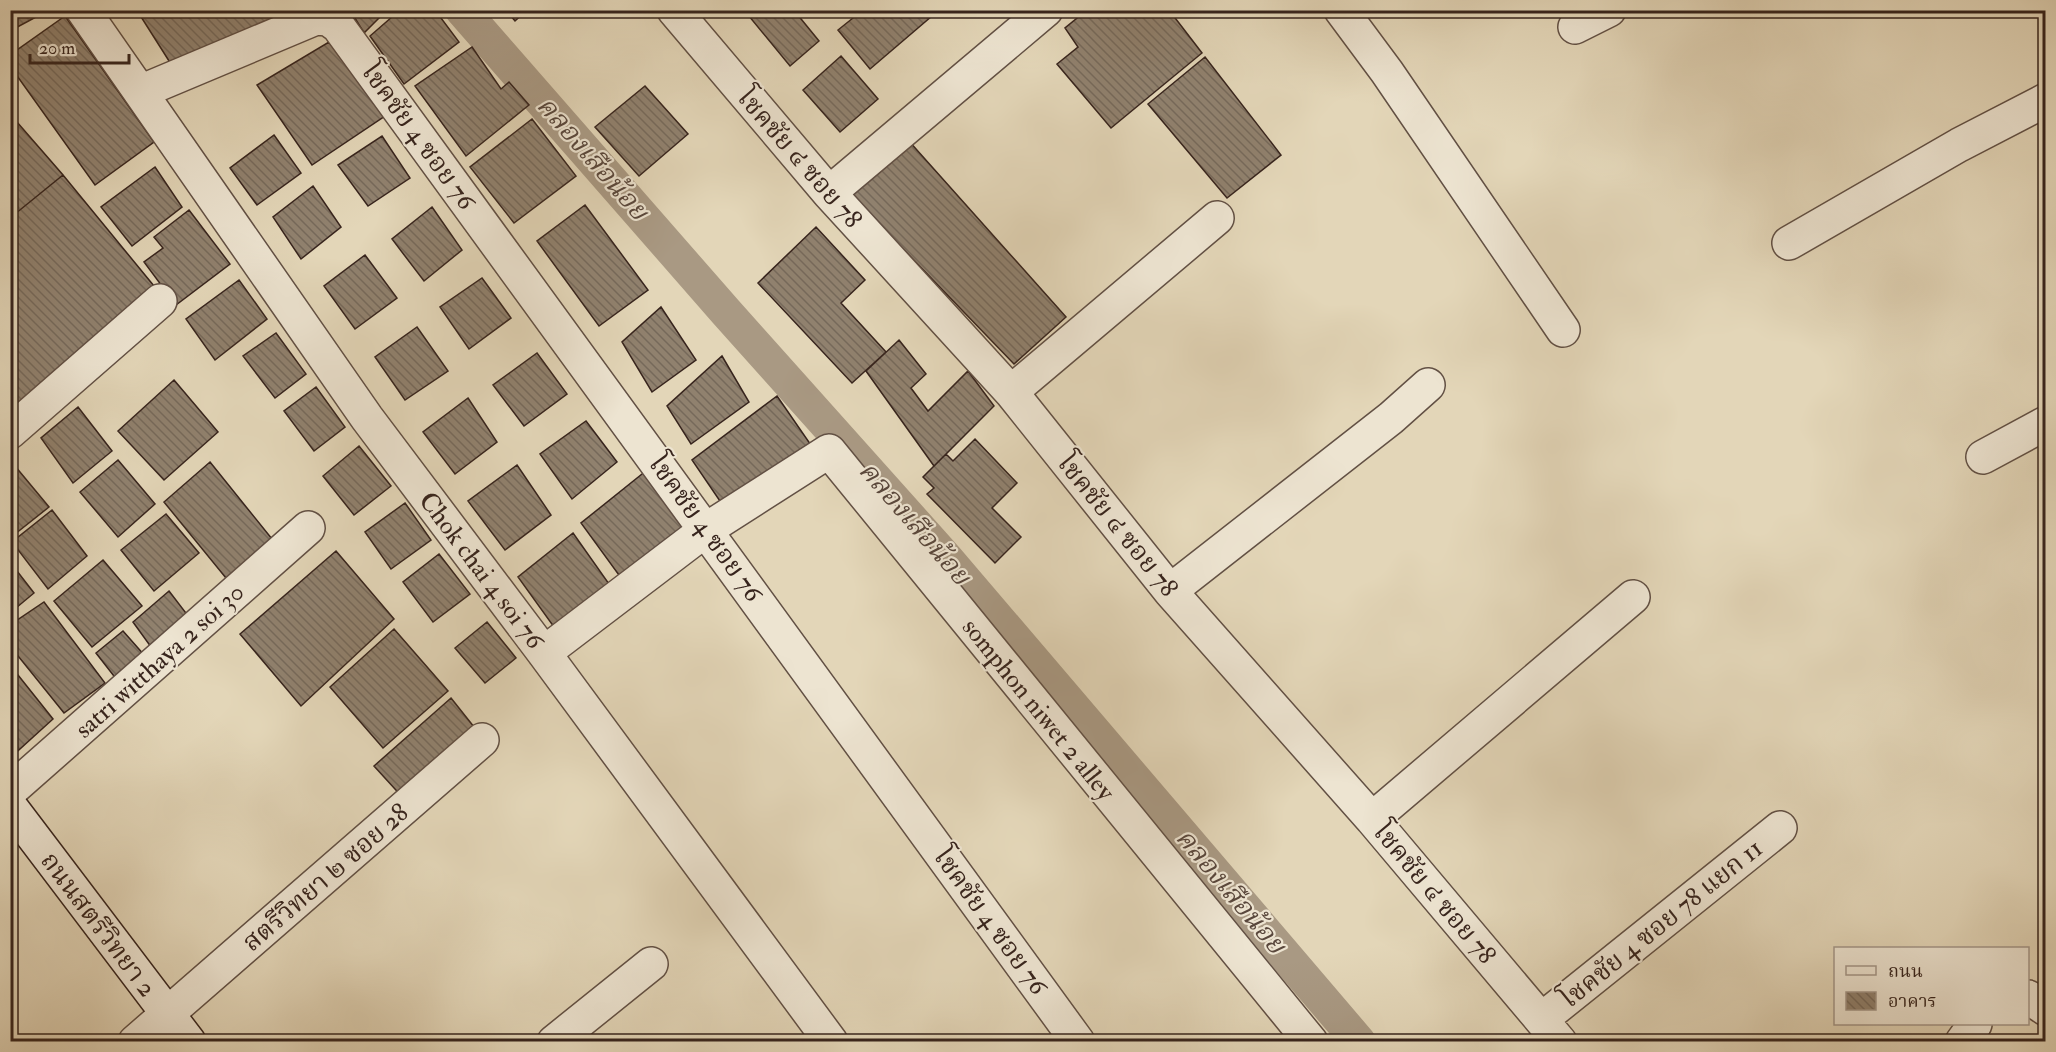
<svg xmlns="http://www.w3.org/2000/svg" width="2056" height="1052" viewBox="0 0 2056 1052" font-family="'IM FELL Double Pica','Noto Serif Thai',serif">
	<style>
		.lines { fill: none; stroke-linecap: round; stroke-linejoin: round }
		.canal { stroke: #a99983; stroke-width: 34 }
		.building { fill: url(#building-back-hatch); stroke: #37241d; stroke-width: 1.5 }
		.street-casing { stroke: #625044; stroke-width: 36 }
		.secondary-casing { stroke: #37241d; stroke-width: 36 }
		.street { stroke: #ede4d1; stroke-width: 33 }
		.secondary { stroke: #ede4d1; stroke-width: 33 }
		.labels { text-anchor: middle; stroke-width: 4.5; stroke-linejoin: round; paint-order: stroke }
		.street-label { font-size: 26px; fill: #37241d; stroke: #ede4d1 }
		.water-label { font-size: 27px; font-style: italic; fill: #59473c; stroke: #ede4d1 }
	</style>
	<defs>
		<pattern id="building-back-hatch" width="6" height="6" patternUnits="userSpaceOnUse" patternTransform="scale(1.5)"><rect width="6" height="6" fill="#90816e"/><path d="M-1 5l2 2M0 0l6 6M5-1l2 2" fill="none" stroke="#76695a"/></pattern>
	</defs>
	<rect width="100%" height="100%" fill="#e3d6b8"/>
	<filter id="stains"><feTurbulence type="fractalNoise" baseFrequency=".00333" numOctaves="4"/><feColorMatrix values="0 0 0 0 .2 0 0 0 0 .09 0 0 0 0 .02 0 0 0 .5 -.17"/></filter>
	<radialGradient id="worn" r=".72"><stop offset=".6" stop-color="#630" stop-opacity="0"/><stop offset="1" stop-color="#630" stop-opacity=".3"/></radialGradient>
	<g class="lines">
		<!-- canal -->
		<path class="canal" d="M462,10L726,312L946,558L1359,1042"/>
	</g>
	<!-- building -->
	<path class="building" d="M10,10H49L10,31Z
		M140,10H294L176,72L138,12Z
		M350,10H387L364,33Z
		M400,10H435L459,42L404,84L370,36Z
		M506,10H527L515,21Z
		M744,10H801L797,14L819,41L790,66Z
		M863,10H939L870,69L838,30Z
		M1087,10H1169L1202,53L1111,128L1057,64L1078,47L1065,28Z
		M65,16L154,142L95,185L10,66V55Z
		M329,42L385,116L312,165L257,85Z
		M472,47L501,89L509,82L529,105L466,156L415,86Z
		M841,56L878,99L840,132L803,90Z
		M1205,57L1281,155L1227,198L1148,104Z
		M645,86L688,134L639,176L595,127Z
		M10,114L63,175L10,218Z
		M532,119L576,176L514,223L470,167Z
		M274,135L301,173L257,205L230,168Z
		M382,136L410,178L368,206L338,165Z
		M908,140L1066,317L1014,364L848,192Z
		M155,167L182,207L132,246L101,207Z
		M63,175L163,297L10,422V218Z
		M313,186L341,227L301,259L273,217Z
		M585,205L648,290L599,326L537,241Z
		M432,207L462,250L424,281L392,239Z
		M189,210L230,264L176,305L144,262L163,248L154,237Z
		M816,227L865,280L841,303L886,352L852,383L758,283Z
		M365,255L397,298L355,329L324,286Z
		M482,278L511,318L469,349L440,307Z
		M239,280L267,319L215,360L186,319Z
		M661,307L696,360L652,392L622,342Z
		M417,327L448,371L405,400L375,357Z
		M276,333L306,374L275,398L243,356Z
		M899,340L926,374L911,388L928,411L968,371L994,406L934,466L866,371Z
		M537,353L567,394L524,426L493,385Z
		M722,356L749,402L691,444L667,406Z
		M174,380L218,432L164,480L118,431Z
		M316,387L345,427L314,451L284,411Z
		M777,396L813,448L724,507L692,460Z
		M468,398L497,442L455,474L423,432Z
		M78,407L112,451L73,483L41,438Z
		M586,421L617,462L572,499L540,454Z
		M975,439L1017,483L992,508L1021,537L995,563L927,494L934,488L923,477L946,454L953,461Z
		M359,446L391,486L354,515L323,476Z
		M10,460L49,507L10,538Z
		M118,460L155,504L118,537L80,492Z
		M210,462L276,544L230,583L164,502Z
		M517,465L551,515L505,550L468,501Z
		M647,470L691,531L624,582L581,523Z
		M405,503L431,540L391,569L365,532Z
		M52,510L87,556L48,589L12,542Z
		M166,514L199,553L154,591L121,550Z
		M573,533L614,591L559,634L518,577Z
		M336,551L394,619L301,706L240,634Z
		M439,554L470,594L433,622L403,582Z
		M103,560L142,606L92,647L54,601Z
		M10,562L34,593L10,613Z
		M169,591L189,617L151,647L133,622Z
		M44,602L105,683L64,713L10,646V625Z
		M487,622L516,658L485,683L455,648Z
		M394,629L448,691L383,748L330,687Z
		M123,631L145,656L117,680L96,653Z
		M10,665L53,719L10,758Z
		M451,698L478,732L405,800L374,766Z"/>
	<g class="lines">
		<defs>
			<path id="street" d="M83,10L367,418L544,653L831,1042
				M674,10L829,193L1011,392L1170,591L1372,819L1560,1042
				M1341,10L1387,72L1563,330
				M1575,27L1609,10
				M140,92L316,18L328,19L338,26L1078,1042
				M829,193L1046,10
				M1789,243L1959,145L2046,100
				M1011,392L1217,218
				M10,432L160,301
				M1983,457L2046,423
				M1170,591L1391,418L1428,385
				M544,653L707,529L829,451L1311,1042
				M10,791L308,528
				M1372,819L1633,597
				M2028,997L2046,1009
				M1542,1019L1780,828
				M135,1042L482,740
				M554,1042L651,964
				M1962,1042L1975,1024"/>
			<path id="secondary" d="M10,806L189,1042"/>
		</defs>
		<!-- street casing -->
		<use href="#street" class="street-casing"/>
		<!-- secondary casing -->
		<use href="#secondary" class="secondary-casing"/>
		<!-- street -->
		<use href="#street" class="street"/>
		<!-- secondary -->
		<use href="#secondary" class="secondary"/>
	</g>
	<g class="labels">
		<!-- street labels -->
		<g class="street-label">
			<text transform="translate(419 136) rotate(54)" y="9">โชคชัย 4 ซอย 76</text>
			<text transform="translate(800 158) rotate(49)" y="9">โชคชัย ๔ ซอย 78</text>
			<text transform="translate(1118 525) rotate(51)" y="9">โชคชัย ๔ ซอย 78</text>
			<text transform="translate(706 528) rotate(54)" y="9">โชคชัย 4 ซอย 76</text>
			<text transform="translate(482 570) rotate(53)" y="9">Chok chai 4 soi 76</text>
			<text transform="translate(159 660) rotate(-42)" y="9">satri witthaya 2 soi 30</text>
			<text transform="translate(1039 709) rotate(51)" y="9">somphon niwet 2 alley</text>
			<text transform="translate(325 877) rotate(-41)" y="9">สตรีวิทยา ๒ ซอย 28</text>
			<text transform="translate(1435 893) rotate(50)" y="9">โชคชัย ๔ ซอย 78</text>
			<text transform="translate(991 921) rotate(54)" y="9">โชคชัย 4 ซอย 76</text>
			<text transform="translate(1661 923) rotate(-39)" y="9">โชคชัย 4 ซอย 78 แยก 11</text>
			<text transform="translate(99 924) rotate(53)" y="9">ถนนสตรีวิทยา 2</text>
		</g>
		<!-- water labels -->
		<g class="water-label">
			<text transform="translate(593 158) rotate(49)" y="9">คลองเสือน้อย</text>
			<text transform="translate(915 523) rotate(49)" y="9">คลองเสือน้อย</text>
			<text transform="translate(1231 891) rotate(50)" y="9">คลองเสือน้อย</text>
		</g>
	</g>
	<!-- margin -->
	<rect width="2056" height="1052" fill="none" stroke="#e3d6b8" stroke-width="36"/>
	<rect x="12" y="12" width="2032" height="1028" fill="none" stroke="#37241d" stroke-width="3"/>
	<rect x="18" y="18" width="2020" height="1016" fill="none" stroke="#37241d" stroke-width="1.5"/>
	<!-- legend -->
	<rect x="1834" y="947" width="195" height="78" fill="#ede4d1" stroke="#a49789" stroke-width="1.5"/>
	<rect x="1846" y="966" width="30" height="9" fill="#ede4d1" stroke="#a49789" stroke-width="1.5"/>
	<text x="1888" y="977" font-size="18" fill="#37241d">ถนน</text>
	<rect x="1846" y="992" width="30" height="18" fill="url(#building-back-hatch)" stroke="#a49789" stroke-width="1.5"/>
	<text x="1888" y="1007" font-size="18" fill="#37241d">อาคาร</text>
	<!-- scale -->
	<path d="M30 54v9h99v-9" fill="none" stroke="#37241d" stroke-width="3"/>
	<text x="39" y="54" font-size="18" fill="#37241d" stroke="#ede4d1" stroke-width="4.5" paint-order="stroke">20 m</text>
	<rect width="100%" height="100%" filter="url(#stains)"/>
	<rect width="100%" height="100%" fill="url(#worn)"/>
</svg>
